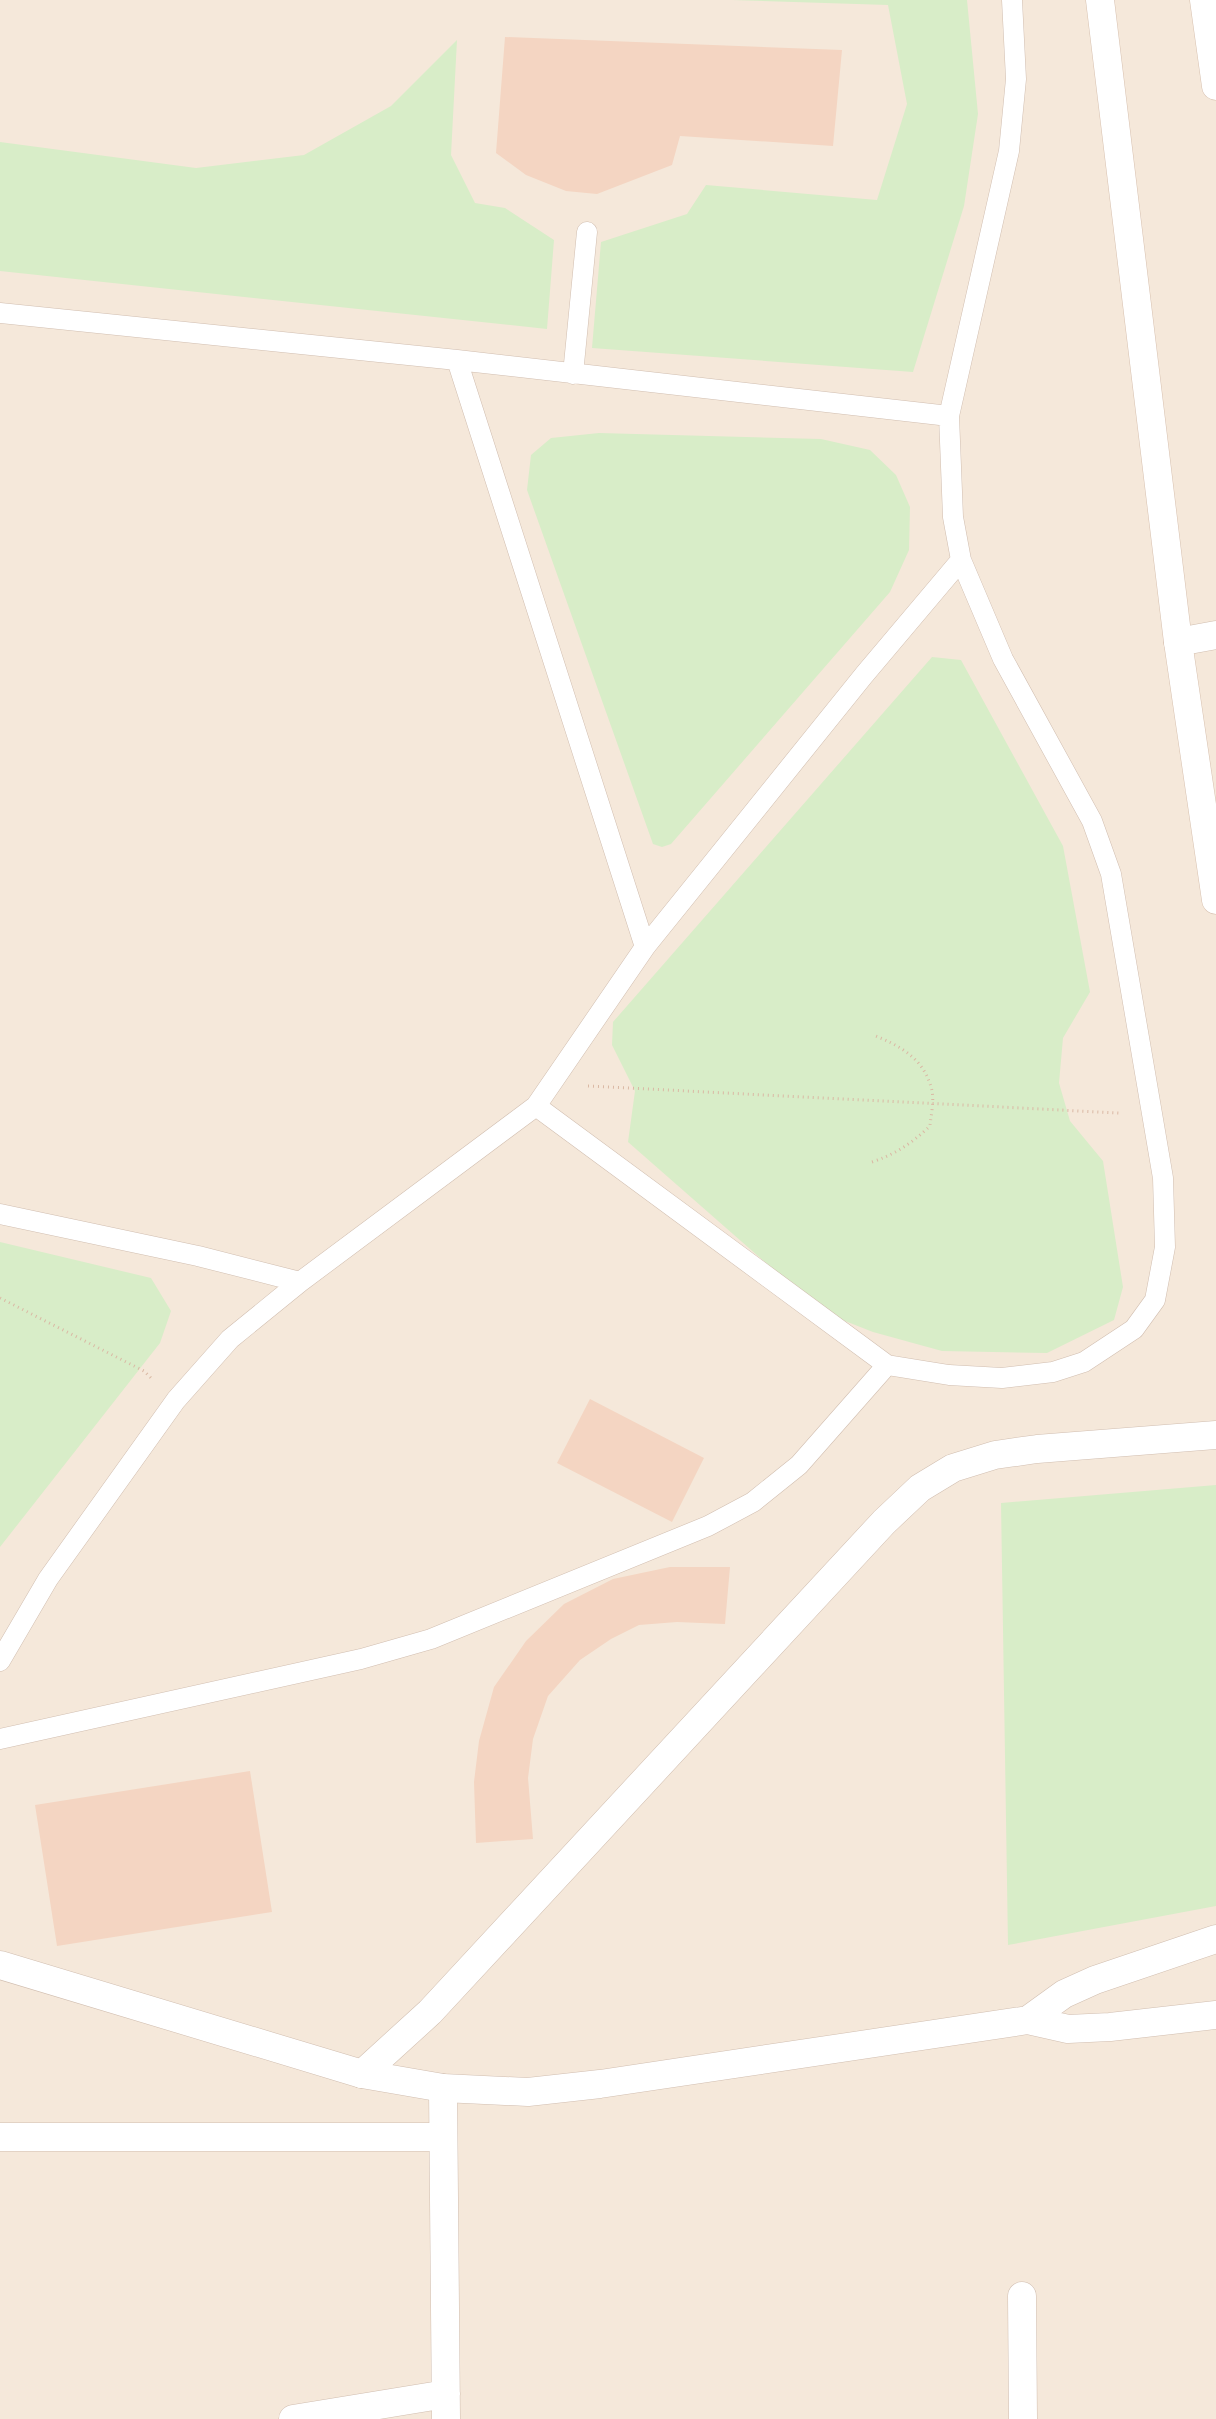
<svg xmlns="http://www.w3.org/2000/svg" width="1216" height="2419" viewBox="0 0 1216 2419" font-family="'Noto Sans',sans-serif">
	<style>
		.residential { fill: #f5e8da }
		.green { fill: #d8edc8 }
		.building { fill: #f4d5c2 }
		.lines { fill: none; stroke-linecap: round; stroke-linejoin: round }
		.service-casing { stroke: #d1beb0; stroke-width: 21 }
		.minor-casing { stroke: #d1beb0; stroke-width: 29 }
		.tertiary-casing { stroke: #d1beb0; stroke-width: 29 }
		.secondary-casing { stroke: #d7c0af; stroke-width: 29 }
		.path { stroke: #dab8a4; stroke-width: 3; stroke-dasharray: 1 4; stroke-linecap: butt }
		.service { stroke: #fff; stroke-width: 20 }
		.minor { stroke: #fff; stroke-width: 28 }
		.tertiary { stroke: #fff; stroke-width: 28 }
		.secondary { stroke: #fff; stroke-width: 28 }
	</style>
	<rect width="100%" height="100%" fill="#fdf6ec"/>
	<!-- residential -->
	<path class="residential" d="M0,0H1216V2419H0Z"/>
	<!-- green -->
	<path class="green" d="M732,0H967L978,114L964,206L913,372L592,348L601,242L687,214L706,185L877,200L907,104L888,5Z
		M457,40L451,155L475,203L505,208L554,240L547,329L0,271V142L196,168L304,155L391,106Z
		M599,433L821,439L870,450L896,475L910,507L909,550L890,592L671,844L662,847L653,844L527,490L531,455L551,438Z
		M932,657L961,660L1063,846L1090,992L1063,1038L1059,1083L1070,1121L1103,1161L1123,1287L1114,1320L1047,1353L942,1351L873,1332L822,1312L628,1142L635,1091L612,1045L613,1022Z
		M0,1242L151,1278L171,1311L160,1343L0,1547Z
		M1216,1485V1906L1008,1945L1001,1503Z"/>
	<!-- building -->
	<path class="building" d="M505,37L842,50L833,146L680,136L672,165L597,194L566,191L526,175L496,153Z
		M590,1399L704,1458L672,1522L557,1463Z
		M670,1567H730L725,1624L677,1622L639,1625L611,1639L580,1660L548,1696L533,1739L528,1778L533,1839L476,1843L474,1782L479,1741L494,1687L526,1641L564,1604L613,1579Z
		M250,1771L272,1912L57,1946L35,1805Z"/>
	<g class="lines">
		<defs>
			<path id="service" d="M0,313L457,360L949,416
				M457,360L645,947
				M573,374L587,232
				M536,1106L887,1365L949,1375L1002,1378L1053,1372L1084,1362L1134,1329L1155,1300L1165,1247L1163,1178L1111,874L1092,821L1003,659L961,560L953,517L949,416L1009,151L1016,79L1012,0
				M0,1214L198,1256L300,1282
				M0,1661L48,1579L176,1400L230,1339L300,1282L536,1106L645,947L864,675L961,560
				M0,1739L361,1659L431,1639L708,1526L753,1502L799,1465L887,1365"/>
			<path id="minor" d="M1178,642L1216,635
				M362,2074L430,2012L884,1522L920,1488L953,1468L995,1455L1037,1449L1216,1435
				M443,2088L446,2419
				M0,2137H443
				M1022,2296L1023,2419
				M293,2419L446,2394"/>
			<path id="tertiary" d="M0,1965L362,2074L443,2088L528,2092L600,2084L1028,2020L1068,2029L1110,2027L1216,2015
				M1028,2020L1064,1994L1095,1980L1216,1939"/>
			<path id="secondary" d="M1100,0L1178,642L1216,900
				M1204,0L1216,86"/>
		</defs>
		<!-- service casing -->
		<use href="#service" class="service-casing"/>
		<!-- minor casing -->
		<use href="#minor" class="minor-casing"/>
		<!-- tertiary casing -->
		<use href="#tertiary" class="tertiary-casing"/>
		<!-- secondary casing -->
		<use href="#secondary" class="secondary-casing"/>
		<!-- path -->
		<path class="path" d="M588,1086L1119,1113
			M872,1162C896,1154 912,1143 930,1126C931,1114 935,1099 931,1087C923,1058 899,1045 873,1035
			M0,1298L144,1371L151,1378"/>
		<!-- service -->
		<use href="#service" class="service"/>
		<!-- minor -->
		<use href="#minor" class="minor"/>
		<!-- tertiary -->
		<use href="#tertiary" class="tertiary"/>
		<!-- secondary -->
		<use href="#secondary" class="secondary"/>
	</g>
</svg>
